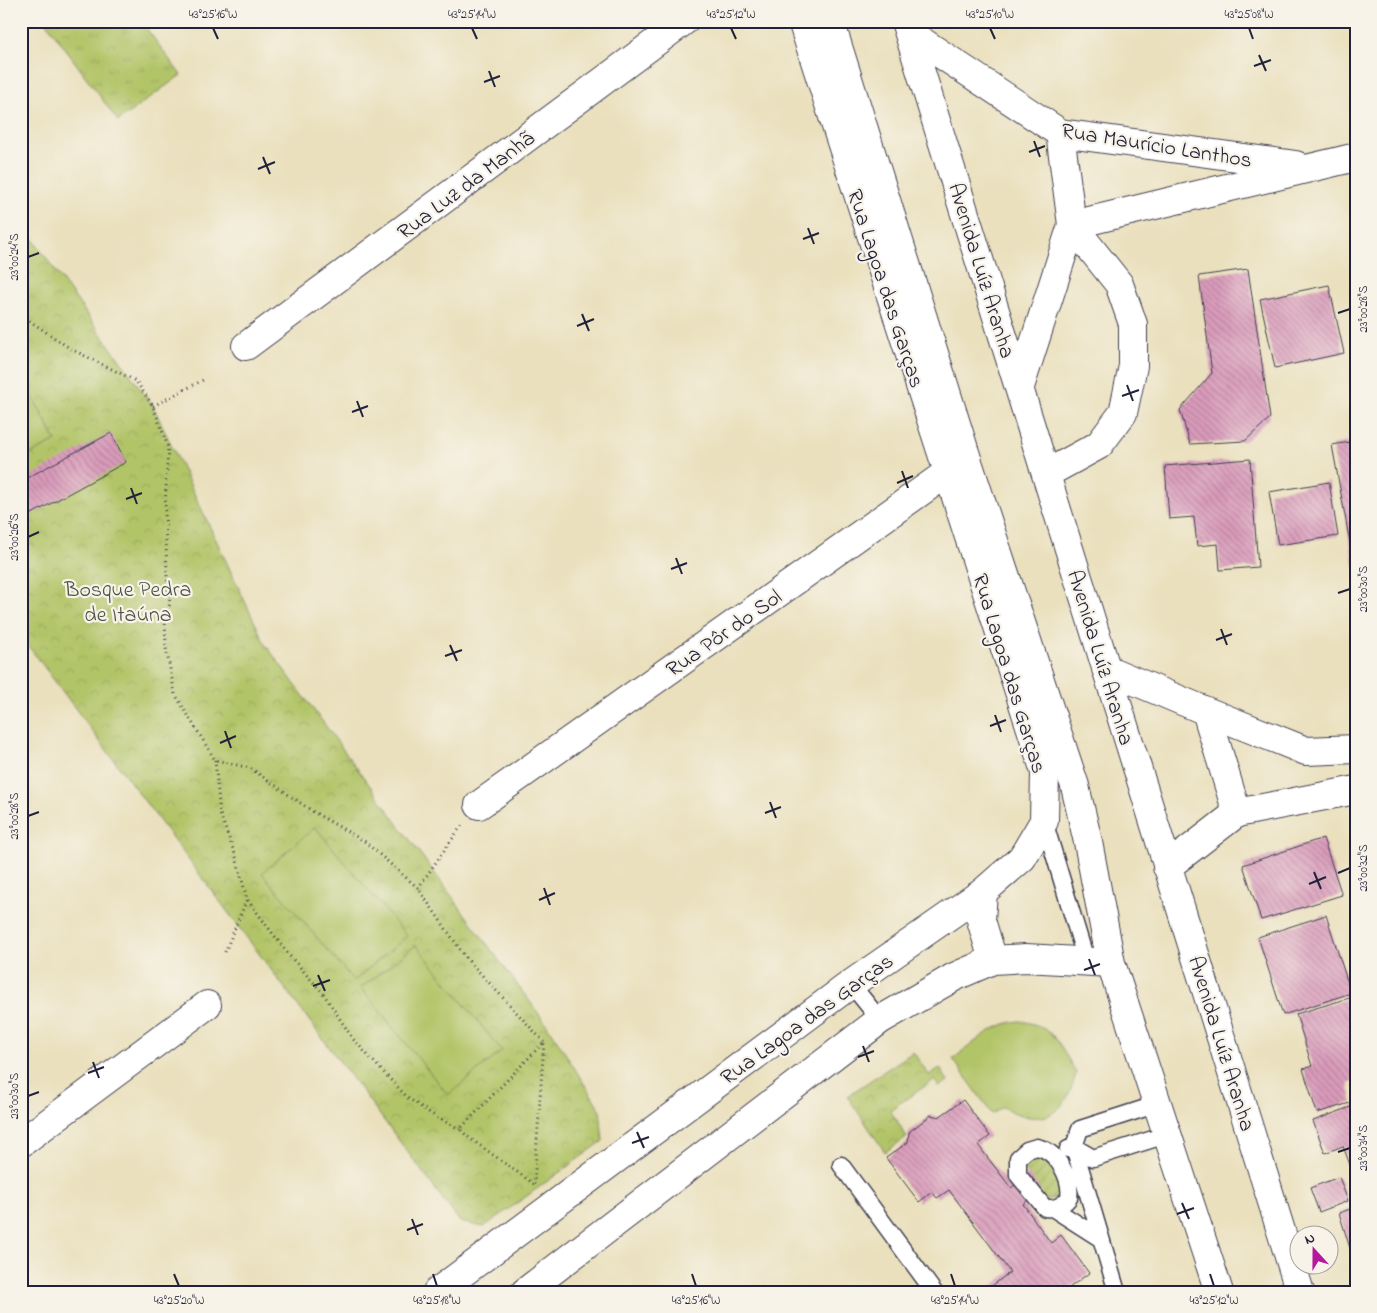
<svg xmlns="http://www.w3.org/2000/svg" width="1377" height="1313" viewBox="0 0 1377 1313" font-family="'Indie Flower',sans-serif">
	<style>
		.grass { fill: url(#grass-tufts); stroke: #6a7352 }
		.park { fill: url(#park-crowns); stroke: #6a7352 }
		.garden { fill: url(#garden-furrows); stroke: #6a7352 }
		.pitch { fill: #b2c468; stroke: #6a7352 }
		.building { fill: url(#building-back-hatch) }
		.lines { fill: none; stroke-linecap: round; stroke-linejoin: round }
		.service-casing { stroke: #403e4e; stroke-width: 19 }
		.minor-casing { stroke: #403e4e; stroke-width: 30 }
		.path { stroke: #403e4e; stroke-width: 3; stroke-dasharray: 1 4; stroke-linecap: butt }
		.service { stroke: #fff; stroke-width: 16 }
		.minor { stroke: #fff; stroke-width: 28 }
		.ticks { fill: none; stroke: #22223b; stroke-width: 2 }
		.labels { text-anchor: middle; stroke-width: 4.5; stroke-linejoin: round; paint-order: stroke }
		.street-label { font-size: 22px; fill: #22223b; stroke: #f7f3e8 }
		.park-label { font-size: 22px; fill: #4d5348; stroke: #f7f3e8 }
		.neatline { fill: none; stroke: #22223b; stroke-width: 2 }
		.ticks-label { font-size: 12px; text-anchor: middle; fill: #22223b }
	</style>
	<defs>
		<pattern id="grass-tufts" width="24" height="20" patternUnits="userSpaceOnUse" patternTransform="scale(1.25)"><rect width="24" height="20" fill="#b2c468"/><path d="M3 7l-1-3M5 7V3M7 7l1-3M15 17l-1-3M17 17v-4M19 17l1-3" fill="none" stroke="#99a85b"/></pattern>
		<pattern id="park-crowns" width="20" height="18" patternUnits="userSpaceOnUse" patternTransform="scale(1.25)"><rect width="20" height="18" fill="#b2c468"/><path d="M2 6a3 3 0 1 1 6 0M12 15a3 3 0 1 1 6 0" fill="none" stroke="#99a85b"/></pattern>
		<pattern id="garden-furrows" width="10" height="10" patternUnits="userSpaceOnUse" patternTransform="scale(1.25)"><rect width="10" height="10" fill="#b2c468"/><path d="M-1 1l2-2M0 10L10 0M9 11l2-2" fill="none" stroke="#99a85b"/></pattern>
		<pattern id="building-back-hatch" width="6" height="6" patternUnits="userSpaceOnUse" patternTransform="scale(1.25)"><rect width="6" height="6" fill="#da9bbb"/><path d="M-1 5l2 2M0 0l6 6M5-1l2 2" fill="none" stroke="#b07e99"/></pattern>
	</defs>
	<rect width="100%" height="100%" fill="#f7f3e8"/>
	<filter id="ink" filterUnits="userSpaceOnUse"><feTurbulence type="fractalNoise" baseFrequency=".02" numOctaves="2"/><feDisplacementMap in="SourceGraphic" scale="10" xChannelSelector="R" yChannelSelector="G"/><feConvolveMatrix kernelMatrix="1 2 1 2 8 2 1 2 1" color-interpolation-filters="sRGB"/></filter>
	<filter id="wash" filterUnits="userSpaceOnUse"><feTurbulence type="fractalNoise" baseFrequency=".0096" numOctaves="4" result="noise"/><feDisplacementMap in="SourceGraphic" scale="20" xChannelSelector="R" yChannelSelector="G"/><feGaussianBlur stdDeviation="1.12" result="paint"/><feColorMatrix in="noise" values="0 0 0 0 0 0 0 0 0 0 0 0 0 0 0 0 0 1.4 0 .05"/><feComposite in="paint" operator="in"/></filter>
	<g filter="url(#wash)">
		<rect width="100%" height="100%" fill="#eae0bd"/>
		<!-- grass -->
		<path class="grass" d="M45,21H141L181,75L118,121Z"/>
		<!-- park -->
		<path class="park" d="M21,223L153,406L265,644L550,1029L600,1109L603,1141L484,1227L460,1222L21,636Z
			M913,1052L929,1075L940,1068L948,1081L939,1087L934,1080L890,1110L907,1137L885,1152L847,1096Z"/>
		<!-- garden -->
		<path class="garden" d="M1037,1157L1044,1158C1051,1167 1071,1188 1056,1198C1051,1201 1045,1200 1041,1198L1024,1168L1029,1159Z"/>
		<!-- pitch -->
		<path class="pitch" d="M21,375L56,441L21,459Z
			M315,827L407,936L354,981L262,873Z
			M416,945L502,1051L448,1095L361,988Z
			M1020,1021C1055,1026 1060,1045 1076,1073C1066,1116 1042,1129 1003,1107L992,1114L953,1059C973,1044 993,1023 1020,1021Z"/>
		<g id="blocks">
			<!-- building -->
			<path class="building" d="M1238,21H1266V22L1240,29Z
				M1248,269L1270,418L1245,441L1190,444L1180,410L1212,373L1199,276Z
				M1329,285L1344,353L1275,368L1260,299Z
				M111,433L126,462L21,520V481Z
				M1356,441V570H1355L1332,445Z
				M1250,459L1258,567L1220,570L1218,544L1197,546L1194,517L1169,519L1165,466Z
				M1329,482L1338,536L1278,545L1269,492Z
				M1323,838L1342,895L1261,920L1243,865Z
				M1326,915L1351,993L1283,1015L1258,937Z
				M1356,996V1081L1348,1084L1353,1102L1317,1113L1303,1069L1312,1066L1296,1014Z
				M963,1100L990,1136L978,1145L1011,1188L1029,1174L1041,1190L1023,1204L1051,1243L1061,1235L1089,1273L1069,1288L1070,1292H984L1010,1272L949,1190L937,1198L932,1192L919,1202L886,1158L908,1142L909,1132L931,1115L939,1117Z
				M1356,1105V1172L1353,1173L1343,1146L1325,1153L1313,1121Z
				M1339,1177L1348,1201L1319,1212L1310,1188Z
				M1356,1207V1264H1355L1339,1213Z"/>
		</g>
	</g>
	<g filter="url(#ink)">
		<use href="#blocks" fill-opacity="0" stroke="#403e4e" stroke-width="1"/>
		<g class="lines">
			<defs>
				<path id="service" d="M1044,821L1086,960
					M851,984L880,1020
					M1158,1104L1080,1129L1074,1147L1093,1158L1169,1134
					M1037,1147C1057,1151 1072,1178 1069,1198C1062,1206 1056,1209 1045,1208L1018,1175V1158L1027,1150Z
					M1068,1149L1074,1147L1117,1292
					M841,1165L934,1292
					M1054,1209L1101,1239L1099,1235"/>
				<path id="minor" d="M830,21L969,465L1075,786L1088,842L1111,963L1219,1292
					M905,21L1300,1292
					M909,33L1060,133L1296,165
					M246,346L684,21
					M1020,387L1072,225L1356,157
					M1046,474L1099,445L1123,413L1133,366V324L1119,284L1072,225L1060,133
					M1106,669L1206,711L1306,751L1356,749
					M1206,711L1237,813
					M479,805L947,473L963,467
					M1167,867L1237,813L1356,790
					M983,892L981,920L993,960
					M21,1143L207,1005
					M437,1292L851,984L983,892L1022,858L1044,821L1045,772L802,21
					M525,1292L880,1020L954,977L993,960L1026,958L1111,963"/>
			</defs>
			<!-- service casing -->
			<use href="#service" class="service-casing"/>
			<!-- minor casing -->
			<use href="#minor" class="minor-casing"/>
			<!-- path -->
			<path class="path" d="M21,315L71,349L136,381L153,406L168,447L165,510L167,577L170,604L165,615L166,648L175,694L215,760L250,768L315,813L364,841L418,888L466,958L544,1042
				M153,406L205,379
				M215,760L220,814L236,857L247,899L288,954L323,993L353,1039L385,1074L408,1098L436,1117L460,1129
				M418,888L462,825
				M225,952L247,899
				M534,1184L468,1137L460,1129L544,1042L534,1184"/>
			<!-- service -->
			<use href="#service" class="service"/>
			<!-- minor -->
			<use href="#minor" class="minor"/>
		</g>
	</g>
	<!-- ticks -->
	<path class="ticks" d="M213,28L218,39M472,28L477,39M731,28L736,39M990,28L995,39M1249,28L1253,39M1259,55L1266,71M1254,66L1271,60M489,71L495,87M484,82L500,76M1034,141L1040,157M1029,152L1045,146M263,157L270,174M258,169L275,162M808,228L814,244M803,239L819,233M28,257L39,253M1338,313L1350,309M582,314L589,331M577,326L594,319M1127,385L1133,401M1122,396L1139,390M357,401L363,417M352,412L368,406M902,471L908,488M897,483L913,476M131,488L137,504M126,499L142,493M28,537L39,532M676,558L682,574M671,569L687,563M1338,593L1350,589M1221,629L1227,645M1216,640L1232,634M450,645L457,661M445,656L462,650M995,715L1001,732M990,726L1006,720M225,731L231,748M220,743L236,736M770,802L776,818M765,813L781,807M28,816L39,812M1314,872L1321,889M1338,873L1350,868M1309,884L1326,877M544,888L550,905M539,900L555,893M1089,959L1095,975M1084,970L1100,964M318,975L325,991M313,986L330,980M863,1046L869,1062M858,1057L874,1051M93,1062L99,1078M88,1073L104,1067M28,1096L39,1092M637,1132L644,1148M632,1143L649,1137M1338,1152L1350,1148M1182,1203L1189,1219M1177,1214L1194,1208M412,1219L418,1235M407,1230L423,1224M174,1274L179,1286M433,1274L437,1286M692,1274L696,1286M951,1274L955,1286M1210,1274L1214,1286"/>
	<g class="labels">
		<!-- street labels -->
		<g class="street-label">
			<text transform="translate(1157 144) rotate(9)" y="8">Rua Maurício Lanthos</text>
			<text transform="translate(465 184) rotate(-37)" y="8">Rua Luz da Manhã</text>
			<text transform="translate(983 270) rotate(73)" y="8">Avenida Luíz Aranha</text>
			<text transform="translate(887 288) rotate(72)" y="8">Rua Lagoa das Garças</text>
			<text transform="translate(723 632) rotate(-35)" y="8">Rua Pôr do Sol</text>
			<text transform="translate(1102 657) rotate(73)" y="8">Avenida Luíz Aranha</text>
			<text transform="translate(1011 673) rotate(73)" y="8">Rua Lagoa das Garças</text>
			<text transform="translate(806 1018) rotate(-36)" y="8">Rua Lagoa das Garças</text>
			<text transform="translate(1223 1043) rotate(73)" y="8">Avenida Luíz Aranha</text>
		</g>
		<!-- park labels -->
		<g class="park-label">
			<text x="128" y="596">Bosque Pedra<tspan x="128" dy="25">de Itaúna</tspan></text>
		</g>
	</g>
	<!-- margin -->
	<rect width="1377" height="1313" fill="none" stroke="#f7f3e8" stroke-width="55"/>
	<!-- north arrow -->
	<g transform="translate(1314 1250) rotate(339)"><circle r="24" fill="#f7f3e8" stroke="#a29fa3"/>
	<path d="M0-4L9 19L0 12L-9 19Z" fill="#b5179e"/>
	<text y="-8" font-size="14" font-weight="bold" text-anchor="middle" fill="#22223b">N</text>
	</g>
	<rect x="28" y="28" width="1322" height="1258" class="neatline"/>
	<g class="ticks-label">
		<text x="213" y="18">43°25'16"W</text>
		<text x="472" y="18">43°25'14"W</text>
		<text x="731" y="18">43°25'12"W</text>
		<text x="990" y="18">43°25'10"W</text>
		<text x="1249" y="18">43°25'08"W</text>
		<text transform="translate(14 257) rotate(-90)" y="4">23°00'24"S</text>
		<text transform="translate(1363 309) rotate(-90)" y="4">23°00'28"S</text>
		<text transform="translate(14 537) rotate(-90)" y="4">23°00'26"S</text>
		<text transform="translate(1363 589) rotate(-90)" y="4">23°00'30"S</text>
		<text transform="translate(14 816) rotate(-90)" y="4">23°00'28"S</text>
		<text transform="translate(1363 868) rotate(-90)" y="4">23°00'32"S</text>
		<text transform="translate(14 1096) rotate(-90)" y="4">23°00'30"S</text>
		<text transform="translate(1363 1148) rotate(-90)" y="4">23°00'34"S</text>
		<text x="179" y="1304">43°25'20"W</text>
		<text x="437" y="1304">43°25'18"W</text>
		<text x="696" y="1304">43°25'16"W</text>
		<text x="955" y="1304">43°25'14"W</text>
		<text x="1214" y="1304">43°25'12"W</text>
	</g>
</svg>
